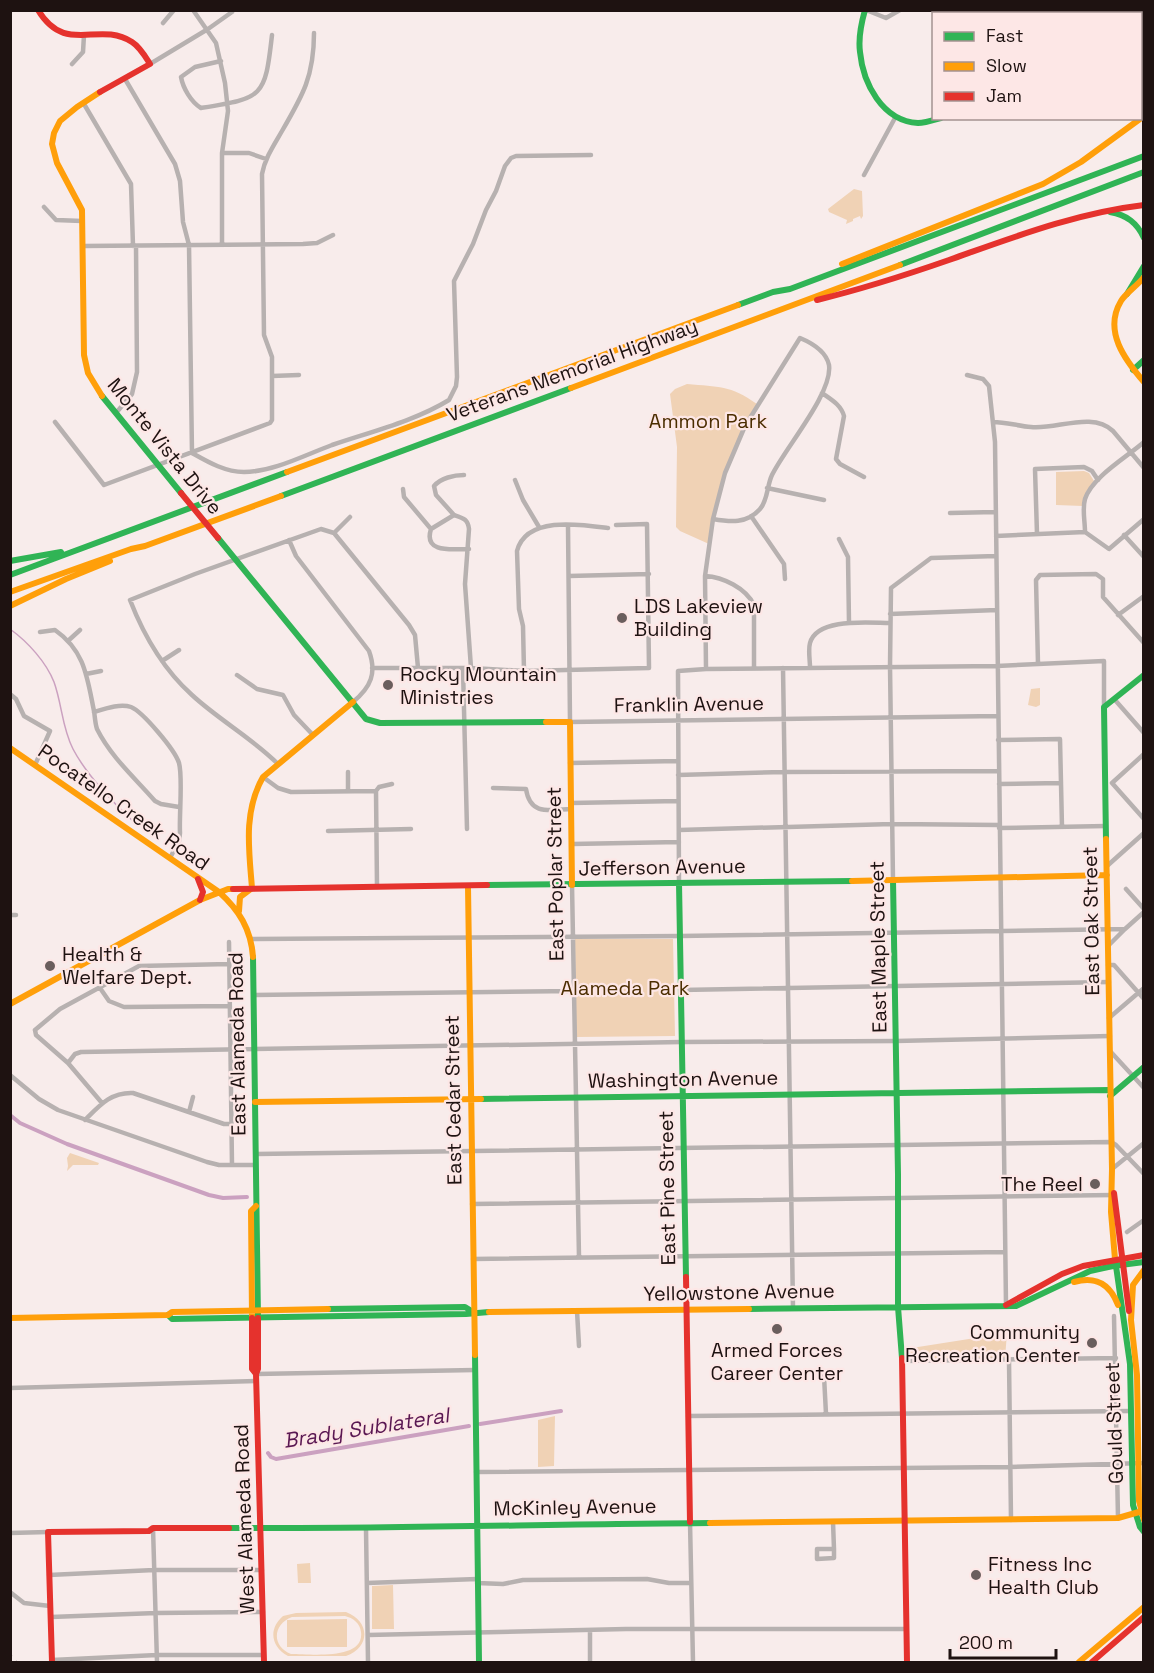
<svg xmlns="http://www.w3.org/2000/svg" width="1154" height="1673" viewBox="0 0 1154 1673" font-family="'Space Grotesk',sans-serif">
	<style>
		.green { fill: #f0d2b5; fill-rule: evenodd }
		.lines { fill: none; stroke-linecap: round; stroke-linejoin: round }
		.stream { stroke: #cba1c0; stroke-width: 1.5 }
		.canal { stroke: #cba1c0; stroke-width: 4 }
		.street { stroke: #b7b1b0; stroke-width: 4.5 }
		.fast { stroke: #30b455; stroke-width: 6 }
		.slow { stroke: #ff9f0a; stroke-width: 6 }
		.jam { stroke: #e5322d; stroke-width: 6 }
		.rail { stroke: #bbb2b2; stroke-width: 1.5; stroke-dasharray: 3 6; stroke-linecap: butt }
		.jam-bridge { stroke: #e5322d; stroke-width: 6 }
		.poi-dot { fill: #6a5e5d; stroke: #fde7e6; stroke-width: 2 }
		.labels { text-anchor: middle; stroke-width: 4.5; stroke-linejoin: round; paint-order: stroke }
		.street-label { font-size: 20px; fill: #1e1211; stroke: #fde7e6 }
		.park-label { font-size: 20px; fill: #4b2d00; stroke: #fde7e6 }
		.poi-label { font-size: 20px; fill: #1e1211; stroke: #fde7e6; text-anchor: start }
		.water-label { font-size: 21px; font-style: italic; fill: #5a1752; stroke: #fde7e6 }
	</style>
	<rect width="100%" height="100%" fill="#f8eceb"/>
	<!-- green -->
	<path class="green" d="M854,189L862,191L863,216L861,219L860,216L853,219V221L846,224L847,220L829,212L828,209Z
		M687,384C719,387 730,385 757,404L725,473L709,544L680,531L676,527L677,447L670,394L675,389Z
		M1084,471L1089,473L1094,481L1086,492L1083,506L1056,505V472Z
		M1040,688V705L1036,707L1028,705L1031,689Z
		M575,939H673L675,1036L576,1037Z
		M70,1153L99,1163L98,1165H73L67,1171L68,1166L67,1158Z
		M1007,1333L1005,1358H906L905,1352L918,1347Z
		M555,1416L554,1466L538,1467V1420Z
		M310,1563L311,1583H298L297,1564Z
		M393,1585L394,1629H372V1586Z
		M346,1612C370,1621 371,1647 346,1656H288C271,1647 268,1629 283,1616L296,1613ZM345,1616C353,1618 360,1623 361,1632C365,1661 309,1654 291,1654C271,1646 273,1624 292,1617Z
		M347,1619V1647H287V1620Z"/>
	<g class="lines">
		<!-- stream -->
		<path class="stream" d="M10,13L14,10
			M10,42V50
			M10,629C28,642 46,662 54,682C62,704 62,728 73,749C86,774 114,804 135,823"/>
		<!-- canal -->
		<path class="canal" d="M10,1115L20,1123L67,1144L209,1195L223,1198L247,1197
			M480,1424L561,1411
			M268,1453L271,1457L276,1459L469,1426"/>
		<!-- street -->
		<path class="street" d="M193,10L216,43L225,83L228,111L222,153V245
			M866,10L886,18L900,10
			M163,23L174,10
			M221,61L195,67L181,77C183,88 191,102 201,108C263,98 265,98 272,35
			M72,64L83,52L84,35
			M150,64L208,29L232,12
			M125,79L175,164L180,181L183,222L189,245L192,453C208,462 225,472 244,472C273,472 305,455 332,445C370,432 415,421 449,400L456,386L457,377L454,281L473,244L486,210L496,191L505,166L511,158L516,156L591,155
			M84,104L131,184L133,246
			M222,153H249L266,159
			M864,175L895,118
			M44,207L56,220L82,221
			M83,246L303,244L317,243L333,235
			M967,375L983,379L989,386L995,442L1006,1305
			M272,376L299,375
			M822,393C832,400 841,405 844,416L836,459L840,464L864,477
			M116,413L132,394L137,372L136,246
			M55,422L104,485L270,423L272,420V357L264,335L262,174C265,158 274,145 282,131C303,95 314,76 314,33
			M993,422C1006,422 1018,426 1031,427C1056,430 1092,411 1113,431L1144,468
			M464,475C454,475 441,478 434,486L436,495L454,515L431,529C423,554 453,549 469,549
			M515,480L523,500L539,527
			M767,488L824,500
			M403,489L404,497L431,529
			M950,513L995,512
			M454,515C463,518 468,519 469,529L465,584L471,668
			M751,516L784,564L785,579
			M568,526L570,722L998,716
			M1085,532C1085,521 1082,509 1085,499C1092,477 1127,457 1144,442
			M334,533L409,625L415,635L418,668
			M334,533L350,517
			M1037,534L1035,469L1084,467L1092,471L1098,480
			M1124,535L1144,557
			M996,536L1085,532L1109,549L1144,519
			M839,539L848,557L849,623
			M289,540L296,556L369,651C377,673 371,687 353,702
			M569,576L649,574
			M705,576C723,577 746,588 754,605V668
			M890,614L997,610
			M1118,615L1144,596
			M40,632L55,630C85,651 87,677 94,711C95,717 95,723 97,729C111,757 135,778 155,801L161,804L179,807
			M69,640L80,630
			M162,661L179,650
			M1038,664L1036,580L1040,575L1096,574L1103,579V597L1144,643
			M810,667C810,660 808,650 810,643C817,617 870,623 890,623
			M372,668H471L524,671L649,668L647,524L616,525
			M783,668L793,1308
			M463,669L467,829
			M706,669L705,576L713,519L725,473L745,426L800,338C812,343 826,351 829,365C833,393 785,448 772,475C767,485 768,500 760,509C747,524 730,522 713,519
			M524,671L523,626L519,609L517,551C526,516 579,524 608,528
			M86,674L101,671
			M237,675L257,689L283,695L294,715L313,735
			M10,694L16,699L24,716L50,731L35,765
			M1115,700L1144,733
			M94,712C104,709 120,703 131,707C143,712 175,750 179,763C183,777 179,816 180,833L179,841L170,858
			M998,740L1060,739L1062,827
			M570,763L678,761
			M278,764C252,738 219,720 192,695C163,669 144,636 130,600L195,574L321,529L334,533
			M348,772V791
			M678,775L784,772L999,771
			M263,777L278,788L291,792L376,791
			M1112,783L1144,819
			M1112,783L1144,754
			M999,784L1061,783
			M493,788L526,789C530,816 550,810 571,809
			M376,791L377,887
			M376,791L379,787L392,784
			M571,803L678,801
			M999,828L1106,826
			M679,830L892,824L999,825
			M328,831L411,829
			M572,844L679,842
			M1107,866L1144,833
			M893,880L890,666L891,588L931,558L996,556
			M679,883L678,671L706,669L997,666L1104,661V707
			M572,885L579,1257
			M1126,889L1144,909
			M10,915H16
			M252,939L680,936L1125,929L1144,912
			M229,942L232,1165
			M1108,946L1125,929
			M1108,965H1114L1144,999
			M100,988L109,1001L124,1007L230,1006
			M681,990L1109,982
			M254,995L573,991
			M1109,1018L1144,988
			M35,1030L60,1009L139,966L229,964
			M35,1030L36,1035L68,1063L102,1103
			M1110,1051L1144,1088
			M68,1063L75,1054L81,1052L682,1042L896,1041L1110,1036
			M10,1075L39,1099L58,1110L207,1162L219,1165H256
			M189,1112L193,1097
			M85,1120C100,1105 111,1092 133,1093L224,1124H231
			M256,1154L1111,1142L1116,1145L1144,1174
			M1112,1169L1144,1143
			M472,1204L1114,1195
			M1127,1232L1144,1220
			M473,1259L1005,1252
			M577,1311L579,1346
			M1114,1316L1118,1518
			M1009,1360L1011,1520
			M902,1361L1116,1358
			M256,1374L475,1370
			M10,1388L256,1381
			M826,1414L824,1376L835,1374
			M688,1416L1131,1411
			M476,1472L1010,1467L1144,1463
			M690,1522L693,1662
			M833,1522L834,1549
			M153,1528L157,1662
			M366,1529L368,1662
			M10,1533L48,1532
			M817,1549H834V1558L817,1559Z
			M49,1575L154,1570H262
			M367,1583L477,1579
			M477,1583L503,1584L523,1580L647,1579L669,1583H691
			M10,1592L24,1603L50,1606
			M51,1617L156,1613L263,1612
			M590,1631V1662
			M368,1635L626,1629H906
			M52,1660L157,1655H264"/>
		<!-- fast -->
		<path class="fast" d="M865,10C861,24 858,37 860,52C863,83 882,121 918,123C925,123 934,120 941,118
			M1110,212C1127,215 1137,223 1144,238
			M900,265L1144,172
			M1127,294L1144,266
			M738,305L773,292L790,289L1144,156
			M1133,370L1144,360
			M102,396L181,493
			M281,496L571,388
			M218,538L366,719L380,723L546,722
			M10,561L61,552
			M10,575L287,472
			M1106,839L1104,707L1144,675
			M893,880L898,1174V1307L902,1358
			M679,883L686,1277
			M487,885L852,881
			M253,957L258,1318
			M1110,1096L1144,1067
			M481,1099L1110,1090
			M1115,1259L1130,1364L1133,1505L1140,1527L1144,1532
			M328,1309L465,1307L473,1312
			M749,1309L1016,1306L1090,1271L1113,1266L1144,1262
			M168,1315L172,1319L466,1314L489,1312
			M475,1355L479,1662
			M229,1528C389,1529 549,1524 710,1523"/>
		<!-- slow -->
		<path class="slow" d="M100,92L77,107L60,121L54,133L52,144L57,163L82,210L84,355L88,373L102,396
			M1140,92L1144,96
			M842,264L1043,184L1081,162L1144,116
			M1144,277C1138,285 1126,293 1121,301C1103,331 1125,360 1144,382
			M571,388L900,265
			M287,472L738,305
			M10,592L131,549L145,546L281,496
			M10,606L66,579L110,561
			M546,722H570L572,885
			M10,748L219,892C239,910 251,929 253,957
			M1106,839L1112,1169L1111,1212L1115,1259
			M852,881L1107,875
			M468,887L475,1355
			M252,888C249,850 243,812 263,777L353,702
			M239,911L240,897L252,888
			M10,1004L200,900L228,889H233
			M255,1102L481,1099
			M1144,1270L1133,1285L1131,1320L1137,1375L1139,1501L1144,1520
			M1074,1282C1096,1276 1110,1284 1118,1305
			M489,1312L749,1309
			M252,1315L251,1211L256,1206
			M10,1318L168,1315L172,1312L328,1309
			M710,1523L1118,1518L1139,1512
			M1079,1662L1144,1607"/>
		<!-- jam -->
		<path class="jam" d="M38,10C66,56 98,20 132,42C140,47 145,56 150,64L100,92
			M1076,10L1078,14
			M817,300C862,289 906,275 949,260C1014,237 1076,213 1144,205
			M198,879L203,892L200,900
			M233,889L487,885
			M1114,1193L1129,1311
			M686,1277L690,1522
			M1006,1305L1062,1274L1083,1266L1144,1255
			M252,1318V1369L256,1374
			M258,1318V1369L256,1374L264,1662
			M902,1358L907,1662
			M52,1662L48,1532L149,1531L153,1528H229
			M1092,1662L1144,1617"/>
		<!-- rail -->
		<path class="rail" d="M10,1654L17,1662"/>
		<!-- jam-bridge -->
		<path class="jam-bridge" d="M181,493L218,538"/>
	</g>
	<!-- markers -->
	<g class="poi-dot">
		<circle cx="622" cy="618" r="6"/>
		<circle cx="388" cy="685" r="6"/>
		<circle cx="50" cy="966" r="6"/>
		<circle cx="1095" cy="1184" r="6"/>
		<circle cx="777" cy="1329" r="6"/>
		<circle cx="1092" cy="1343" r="6"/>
		<circle cx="976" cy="1575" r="6"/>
	</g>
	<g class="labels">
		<!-- street labels -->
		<g class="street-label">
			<text transform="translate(572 370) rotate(-20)" y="7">Veterans Memorial Highway</text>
			<text transform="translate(165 446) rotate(51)" y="7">Monte Vista Drive</text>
			<text transform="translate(689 704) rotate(-1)" y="7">Franklin Avenue</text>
			<text transform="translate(124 807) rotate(35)" y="7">Pocatello Creek Road</text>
			<text transform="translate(662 867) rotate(-1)" y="7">Jefferson Avenue</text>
			<text transform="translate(555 874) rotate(-91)" y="7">East Poplar Street</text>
			<text transform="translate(1091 921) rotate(-91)" y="7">East Oak Street</text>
			<text transform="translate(878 947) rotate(-91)" y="7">East Maple Street</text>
			<text transform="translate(237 1044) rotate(-91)" y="7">East Alameda Road</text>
			<text transform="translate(683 1079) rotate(-1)" y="7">Washington Avenue</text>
			<text transform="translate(453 1100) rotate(-91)" y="7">East Cedar Street</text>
			<text transform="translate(667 1188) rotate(-91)" y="7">East Pine Street</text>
			<text transform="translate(739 1292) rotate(-1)" y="7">Yellowstone Avenue</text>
			<text transform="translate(1114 1423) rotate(-92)" y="7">Gould Street</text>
			<text transform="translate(575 1507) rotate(-1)" y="7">McKinley Avenue</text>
			<text transform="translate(244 1519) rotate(-92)" y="7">West Alameda Road</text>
		</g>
		<!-- park labels -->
		<g class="park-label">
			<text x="708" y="428">Ammon Park</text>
			<text x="625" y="995">Alameda Park</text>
		</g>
		<!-- poi labels -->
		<g class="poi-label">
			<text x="634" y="613">LDS Lakeview<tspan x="634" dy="23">Building</tspan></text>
			<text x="400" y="681">Rocky Mountain<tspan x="400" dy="23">Ministries</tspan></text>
			<text x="62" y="961">Health &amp;<tspan x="62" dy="23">Welfare Dept.</tspan></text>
			<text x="1083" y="1191" text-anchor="end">The Reel</text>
			<text x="1080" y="1339" text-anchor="end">Community<tspan x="1080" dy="23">Recreation Center</tspan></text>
			<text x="777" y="1357" text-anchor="middle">Armed Forces<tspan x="777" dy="23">Career Center</tspan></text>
			<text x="988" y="1571">Fitness Inc<tspan x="988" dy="23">Health Club</tspan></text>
		</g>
		<!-- water labels -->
		<g class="water-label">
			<text transform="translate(366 1428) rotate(-9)" y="7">Brady Sublateral</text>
		</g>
	</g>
	<!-- border -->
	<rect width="1154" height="1673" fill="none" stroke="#1e1211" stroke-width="24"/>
	<!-- legend -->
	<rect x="932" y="12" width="210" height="108" fill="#fde7e6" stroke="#a49291" stroke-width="1.5"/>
	<rect x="944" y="32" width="30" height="9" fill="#30b455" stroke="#a49291" stroke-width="1.5"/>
	<text x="986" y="42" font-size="18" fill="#1e1211">Fast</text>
	<rect x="944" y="62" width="30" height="9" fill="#ff9f0a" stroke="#a49291" stroke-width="1.5"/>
	<text x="986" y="72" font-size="18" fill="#1e1211">Slow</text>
	<rect x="944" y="92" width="30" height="9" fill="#e5322d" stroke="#a49291" stroke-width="1.5"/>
	<text x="986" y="102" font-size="18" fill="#1e1211">Jam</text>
	<!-- scale -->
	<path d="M950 1649v9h106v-9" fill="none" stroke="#1e1211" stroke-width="3"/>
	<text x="959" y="1649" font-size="18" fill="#1e1211" stroke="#fde7e6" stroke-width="4.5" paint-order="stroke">200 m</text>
</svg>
